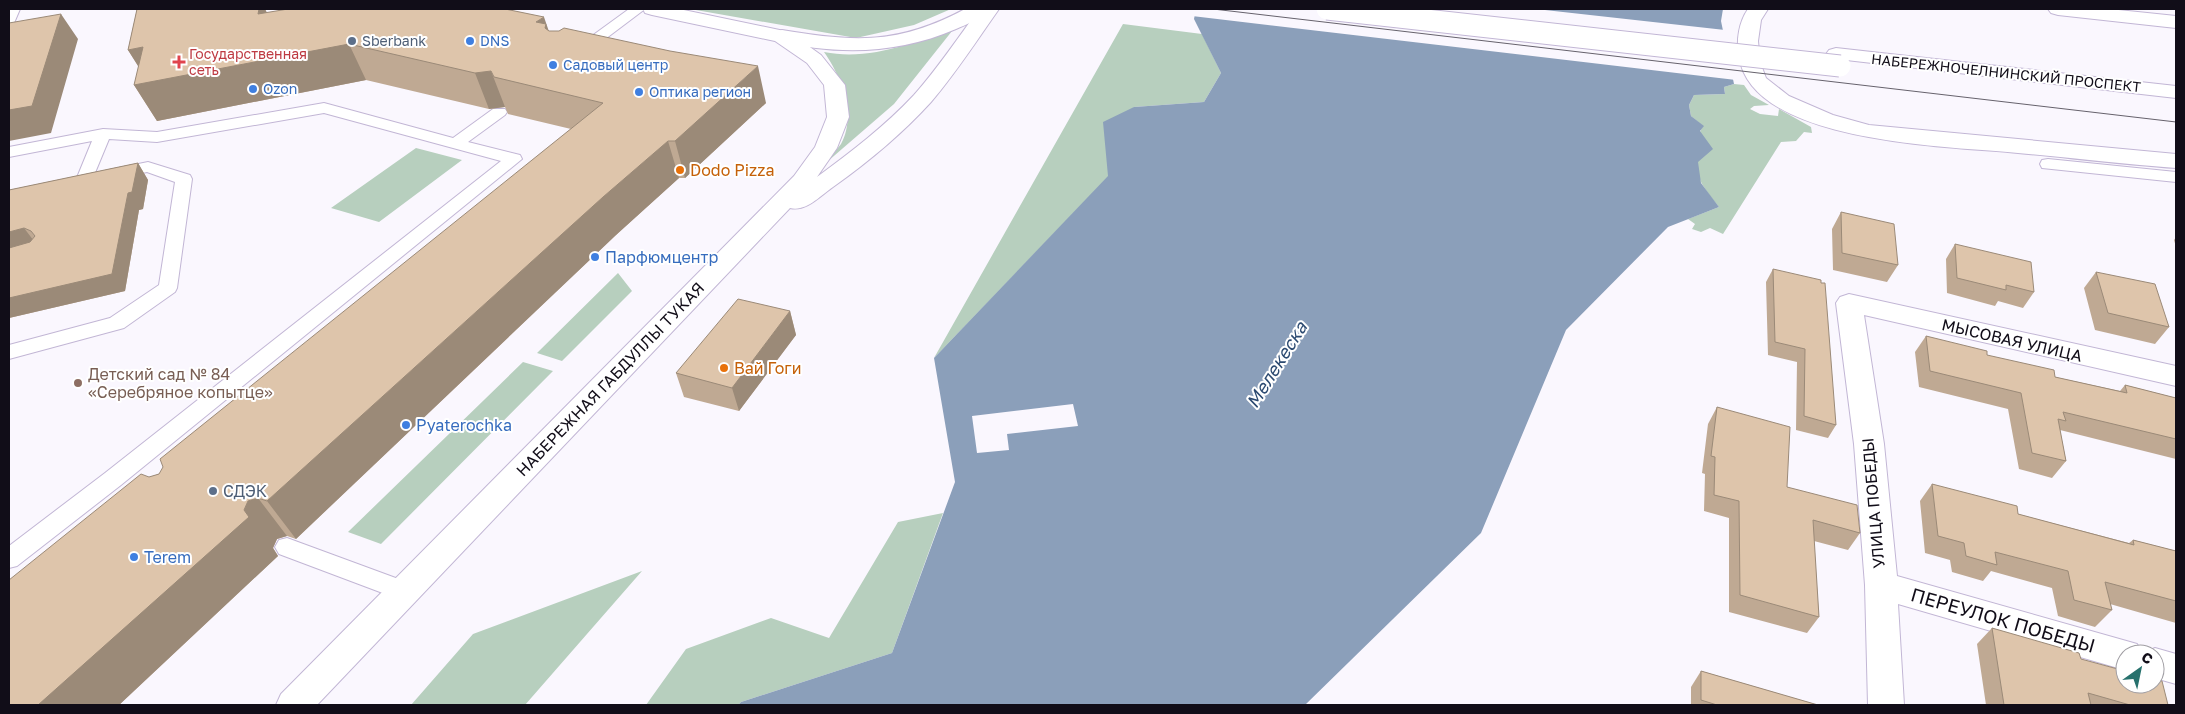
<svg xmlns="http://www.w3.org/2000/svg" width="2185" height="714" viewBox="0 0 2185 714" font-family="'Golos Text',sans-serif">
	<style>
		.green { fill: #b7cfbe }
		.water { fill: #8b9fba }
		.pier { fill: #faf7fe }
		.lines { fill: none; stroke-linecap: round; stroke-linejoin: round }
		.service-casing { stroke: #c2b6d5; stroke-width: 2 }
		.minor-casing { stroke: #c2b6d5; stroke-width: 2 }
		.tertiary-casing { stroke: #c2b6d5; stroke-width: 2 }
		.secondary-casing { stroke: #c2b6d5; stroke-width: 2 }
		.primary-casing { stroke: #c2b6d5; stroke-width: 2 }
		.service { fill: #fff; fill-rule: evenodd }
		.minor { fill: #fff; fill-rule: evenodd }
		.tertiary { fill: #fff; fill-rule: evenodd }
		.secondary { fill: #fff; fill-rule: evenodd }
		.primary { fill: #fff; fill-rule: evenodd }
		.tram { stroke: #66626c; stroke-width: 1 }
		.primary-bridge-casing { stroke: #c2b6d5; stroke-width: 23; stroke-linecap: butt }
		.primary-bridge { stroke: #fff; stroke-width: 21 }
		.wall { fill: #bfa993 }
		.shaded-wall { fill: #9b8a78 }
		.building { fill: #dec5ab; stroke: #9b8a78 }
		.service-dot { fill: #5c6f8a; stroke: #fff; stroke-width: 2 }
		.shop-dot { fill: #3f7fe0; stroke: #fff; stroke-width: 2 }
		.health-dot { fill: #e0444e; stroke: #fff; stroke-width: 2 }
		.food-dot { fill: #e8710a; stroke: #fff; stroke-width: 2 }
		.education-dot { fill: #8d6e63; stroke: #fff; stroke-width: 2 }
		.labels { text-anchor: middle; stroke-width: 4; stroke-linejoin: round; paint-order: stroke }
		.far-service-label { font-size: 14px; fill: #4e5e75; stroke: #fff; text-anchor: start }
		.far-shop-label { font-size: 14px; fill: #366cbe; stroke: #fff; text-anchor: start }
		.far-health-label { font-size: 14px; fill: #be3a42; stroke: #fff; text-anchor: start }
		.far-street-label { font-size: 14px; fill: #110d18; stroke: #fff }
		.food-label { font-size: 16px; fill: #c56008; stroke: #fff; text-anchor: start }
		.shop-label { font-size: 16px; fill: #366cbe; stroke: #fff; text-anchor: start }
		.street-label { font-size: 16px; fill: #110d18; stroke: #fff }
		.education-label { font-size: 16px; fill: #785e54; stroke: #fff; text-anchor: start }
		.service-label { font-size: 16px; fill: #4e5e75; stroke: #fff; text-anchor: start }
		.water-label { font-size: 18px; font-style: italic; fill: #2c4a71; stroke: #fff }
		.near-street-label { font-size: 19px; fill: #110d18; stroke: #fff }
	</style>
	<rect width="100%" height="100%" fill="#faf7fe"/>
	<!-- green -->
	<path class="green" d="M690,9H951L914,25L856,38Z
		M1123,24L1202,34L1221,73L1204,102L1134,107L1109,176L934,358Z
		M956,26L894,104L820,168C827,160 835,152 841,144C857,115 841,76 824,52C869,61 916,43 956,26Z
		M1734,84L1744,85L1751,95L1769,105L1754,106L1750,109L1760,114L1778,116L1779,109L1811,127L1812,133L1804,132L1796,141L1781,142L1723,234L1710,228L1701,232L1692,229L1695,224L1688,219L1719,207C1713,200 1707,192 1702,184C1695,171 1695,138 1703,126L1691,116L1689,105L1694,95L1725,94L1724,87Z
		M416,148L462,160L379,222L331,208Z
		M618,273L632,291L562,361L537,353Z
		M523,362L553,371L381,544L348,532Z
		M943,513L892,653L741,702L738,705H646L686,649L771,618L829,638L898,522Z
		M642,571L525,705H411L473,634Z"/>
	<!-- water -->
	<path class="water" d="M1196,9H1723L1721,21L1734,84L1724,87L1725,94L1694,95L1689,105L1691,116L1704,126L1700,131L1713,149L1698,162L1701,183L1719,207L1668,227L1566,330L1481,533L1305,705H738L741,702L892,653L955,482L934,358L1108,176L1103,122L1134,107L1204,102L1221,73L1194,19Z"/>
	<!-- pier -->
	<path class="pier" d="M1193,9H1536L1725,30L1736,80L1192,16Z
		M1073,404L1078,426L1007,434L1009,450L977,453L972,416Z"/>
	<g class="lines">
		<defs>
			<path id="service" d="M9,9H20L14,23L9,24Z
				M629,9H645L584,55H574L572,52L574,49Z
				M324,103L453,138L493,109H505L507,112L505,115L468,142L520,155L522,159L121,485L17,566L9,568V546L105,473L501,161L324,113L157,142L109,139L92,180L90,184H78L76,180L92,141L9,157V147L103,129L157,132Z
				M2048,159L2176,172V182L2042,168L2040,164L2042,160Z
				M148,162L190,175L192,179L177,288L175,292L124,328L9,359V345L110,318L159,285L175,182L147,172L115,179L109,178L107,174L109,170Z
				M287,538L412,584L416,591L412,598L404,601L279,554L275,547L279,540Z"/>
			<path id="minor" d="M1849,294L2176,366V386L1864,315L1884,444L1897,576L2137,644L2142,654H2125V670L1898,604L1904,705H1868L1865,585L1854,444L1836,303L1840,297Z
				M2155,648L2176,654V684L2155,678V654H2142Z"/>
			<path id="tertiary" d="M965,9H989C982,18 966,25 956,29C898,54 837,56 775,40L772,36L775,32L782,30C855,42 898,45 965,9Z
				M1748,9H1768L1761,20L1758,41L1760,62L1766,78L1789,96L1833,115L1869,125L2176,154V168C2123,164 2071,158 2018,153C1950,146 1751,144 1739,56C1736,40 1739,22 1748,9Z
				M2048,9H2109L2176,16V28L2058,15L2051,13Z"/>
			<path id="secondary" d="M643,9H679L789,32L821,55L845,85L849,117L837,148L817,177C851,152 885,126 914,95C938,68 958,38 979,9H999C977,40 956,73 931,102C902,134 868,162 833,187C820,196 806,212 790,208L317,705H276L281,694L794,176L815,147L827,117L824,85L807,63L775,41L652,15L645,13Z"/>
			<path id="primary" d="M1836,48L2176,86V98L1829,58L1826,54L1829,50Z"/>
		</defs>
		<!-- service casing -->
		<use href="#service" class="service-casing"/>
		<!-- minor casing -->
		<use href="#minor" class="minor-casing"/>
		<!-- tertiary casing -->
		<use href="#tertiary" class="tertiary-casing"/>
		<!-- secondary casing -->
		<use href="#secondary" class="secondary-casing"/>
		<!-- primary casing -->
		<use href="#primary" class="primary-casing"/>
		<!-- service -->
		<use href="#service" class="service"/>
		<!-- minor -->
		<use href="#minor" class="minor"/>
		<!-- tertiary -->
		<use href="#tertiary" class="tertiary"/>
		<!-- secondary -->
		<use href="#secondary" class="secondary"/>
		<!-- primary -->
		<use href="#primary" class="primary"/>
		<!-- tram -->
		<path class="tram" d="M1213,9L2176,122"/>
		<defs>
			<path id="primary-bridge" d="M1327,9L1840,66"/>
		</defs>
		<!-- primary-bridge casing -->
		<use href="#primary-bridge" class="primary-bridge-casing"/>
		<!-- primary-bridge -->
		<use href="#primary-bridge" class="primary-bridge"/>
	</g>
	<!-- wall -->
	<path class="wall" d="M137,9H265L267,13L549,31L766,103L685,178H679L616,235L296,539L287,536L277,539L273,548L278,556L119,705H9L149,477L159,474L571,129L508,114L505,107L489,109L366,80L157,121L134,85L139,67L128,50Z
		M138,163L148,180L143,209L139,210L125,291L9,318V190Z
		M1841,212L1898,265L1887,282L1833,270L1832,229Z
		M2176,237V247L2174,240Z
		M1955,244L2034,292L2023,308L1998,301L1995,306L1947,293L1946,259Z
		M1773,269L1836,425L1828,438L1796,430L1797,362L1768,355L1766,282Z
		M2096,272L2169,327L2155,344L2095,330L2084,288Z
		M790,311L796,335L739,411L684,397L676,373Z
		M1926,336L2055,377L2120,391L2125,385L2176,398V459L2060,430L2066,461L2052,478L2019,469L2008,409L1919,387L1915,352Z
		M1717,407L1787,487L1860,533L1848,550L1814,541L1819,617L1807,633L1729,612V518L1704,511L1705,474L1702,473L1708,424Z
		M1932,484L2018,514L2129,543L2133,540L2176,551V623L2110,604L2112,610L2095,627L2058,616L2052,588L1991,571L1983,581L1952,572L1950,560L1925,553L1920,501Z
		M1992,628L2081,659L2168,705H1986L1977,644Z
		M1701,671L1818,705H1691V687Z"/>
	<!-- shaded-wall -->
	<path class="shaded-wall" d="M259,9H265L277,34L258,14Z
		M61,14L78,39L51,133L9,141V110Z
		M544,17L556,52L536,22Z
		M349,44L366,80L157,121L134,85L148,82L128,50L143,47Z
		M758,66L766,103L685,178L675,141Z
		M491,71L505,107L489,109L475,73Z
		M668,141L679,178L616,235L296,539L267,501L603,197Z
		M138,163L148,180L143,209L139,210L125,291L9,318V298L128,193Z
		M24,228L37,245L9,253V232Z
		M790,311L796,335L739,411L732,388Z
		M258,498L287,536L277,539L273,548L278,556L119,705H38L244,510L248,501Z"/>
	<!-- building -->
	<path class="building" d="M137,9H259L258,14L288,9H505L544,17L536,22L546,24L545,28L549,31H559L564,28L670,51L758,66L675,141H668L603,197L267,501L258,498L248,501L244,510L249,517L38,705H9V580L141,474L149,477L159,474L163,467L160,459L603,103L494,77L491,71L475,73L349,44L134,85L143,47L128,50Z
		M61,14L32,106L9,110V23Z
		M138,163L132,192L128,193L112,274L9,298V248L30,242L35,236L31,231L24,228L9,232V190Z
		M1841,212L1894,224L1898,265L1842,253Z
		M1955,244L2031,262L2034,292L2006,285V290L1957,278Z
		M1773,269L1821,280V283H1825L1836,425L1804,416L1805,349L1775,342Z
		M2096,272L2155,284L2169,327L2108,313Z
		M738,299L790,311L732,388L676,373Z
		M1926,336L1987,351V355L2054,370L2055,377L2127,393L2125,385L2176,398V439L2063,412L2066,421L2058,419L2066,461L2032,453L2021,393L1930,371Z
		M1717,407L1790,427L1787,487L1857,505L1860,533L1813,520L1819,617L1740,595L1739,501L1714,495L1715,457L1711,456Z
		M1932,484L2017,506L2018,514L2134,545L2133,540L2176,551V601L2105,582L2112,610L2074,600L2068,571L1995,552L1997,565L1966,556L1964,543L1938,536Z
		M1992,628L2079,653L2081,659L2125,671V684H2155V679L2162,681L2168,705H2130L2088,693L2091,705H2004Z
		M1701,671L1818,705H1717L1701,700Z"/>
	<!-- markers -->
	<g class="service-dot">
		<circle cx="352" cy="41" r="5"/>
		<circle cx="213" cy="491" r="5"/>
	</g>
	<g class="shop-dot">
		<circle cx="470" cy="41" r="5"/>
		<circle cx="553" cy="65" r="5"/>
		<circle cx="253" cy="89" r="5"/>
		<circle cx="639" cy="92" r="5"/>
		<circle cx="595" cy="257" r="5"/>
		<circle cx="406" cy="425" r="5"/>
		<circle cx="134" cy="557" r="5"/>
	</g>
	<path class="health-dot" d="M176.5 54.5h5v5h5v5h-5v5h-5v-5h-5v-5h5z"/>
	<g class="food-dot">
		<circle cx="680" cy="170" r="5"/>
		<circle cx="724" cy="368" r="5"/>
	</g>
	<circle class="education-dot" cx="78" cy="383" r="5"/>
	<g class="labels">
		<!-- far-service labels -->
		<g class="far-service-label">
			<text x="362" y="46">Sberbank</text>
		</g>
		<!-- far-shop labels -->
		<g class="far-shop-label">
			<text x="480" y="46">DNS</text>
			<text x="563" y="70">Садовый центр</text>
			<text x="263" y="94">Ozon</text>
			<text x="649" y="97">Оптика регион</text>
		</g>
		<!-- far-health labels -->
		<g class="far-health-label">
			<text x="189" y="59">Государственная<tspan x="189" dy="16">сеть</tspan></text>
		</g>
		<!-- far-street labels -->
		<g class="far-street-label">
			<text transform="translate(2006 73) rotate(6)" y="5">НАБЕРЕЖНОЧЕЛНИНСКИЙ ПРОСПЕКТ</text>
		</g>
		<!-- food labels -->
		<g class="food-label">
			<text x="690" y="176">Dodo Pizza</text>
			<text x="734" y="374">Вай Гоги</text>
		</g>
		<!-- shop labels -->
		<g class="shop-label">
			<text x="605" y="263">Парфюмцентр</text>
			<text x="416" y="431">Pyaterochka</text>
			<text x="144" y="563">Terem</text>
		</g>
		<!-- street labels -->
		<g class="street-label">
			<text transform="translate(2012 340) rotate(13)" y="6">МЫСОВАЯ УЛИЦА</text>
			<text transform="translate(610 379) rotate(-46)" y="6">НАБЕРЕЖНАЯ ГАБДУЛЛЫ ТУКАЯ</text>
			<text transform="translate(1873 503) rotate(-95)" y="6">УЛИЦА ПОБЕДЫ</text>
		</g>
		<!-- education labels -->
		<g class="education-label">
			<text x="88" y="380">Детский сад № 84<tspan x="88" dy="18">«Серебряное копытце»</tspan></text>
		</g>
		<!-- service labels -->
		<g class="service-label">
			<text x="223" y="497">СДЭК</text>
		</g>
		<!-- water labels -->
		<g class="water-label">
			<text transform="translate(1277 365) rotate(-58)" y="6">Мелекеска</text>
		</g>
		<!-- near-street labels -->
		<g class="near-street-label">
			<text transform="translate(2003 620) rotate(16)" y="7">ПЕРЕУЛОК ПОБЕДЫ</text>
		</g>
	</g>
	<!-- border -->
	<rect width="2185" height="714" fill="none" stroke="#110d18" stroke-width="20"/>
	<!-- north arrow -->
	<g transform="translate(2140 669) rotate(33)"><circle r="24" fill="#ffffff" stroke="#a09ea3"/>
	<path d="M0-4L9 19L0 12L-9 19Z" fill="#27716d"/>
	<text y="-8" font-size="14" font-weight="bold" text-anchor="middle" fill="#110d18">С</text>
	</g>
</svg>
